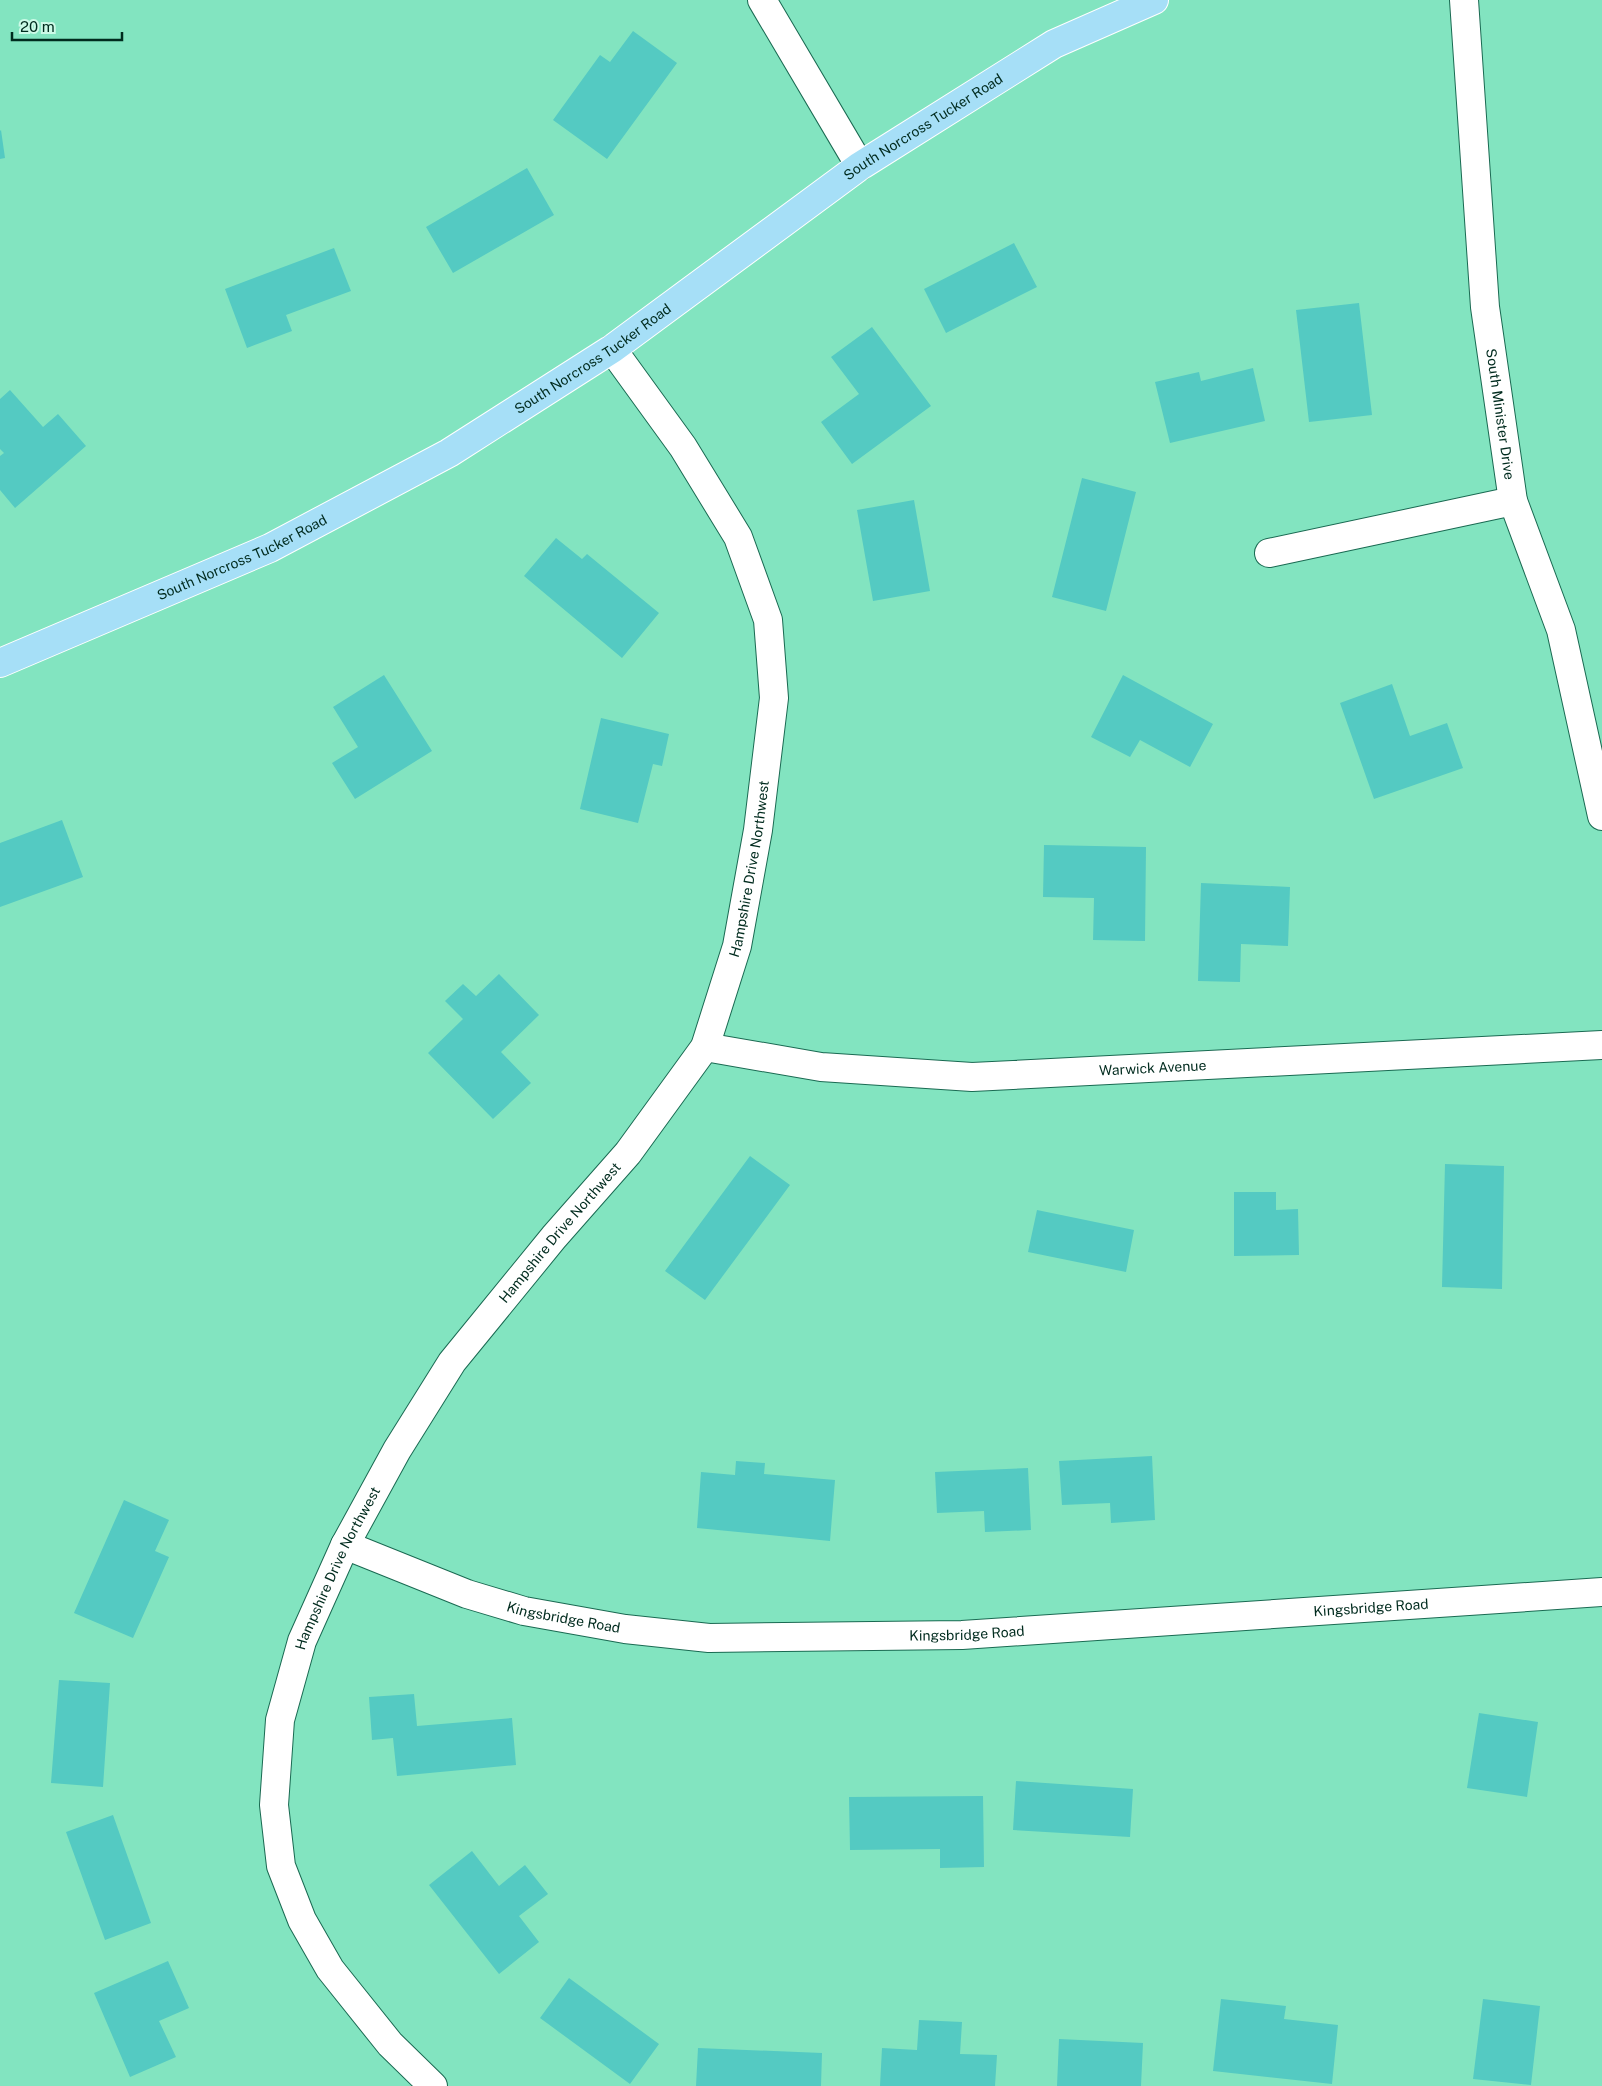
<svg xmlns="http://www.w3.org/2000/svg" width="1602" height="2086" viewBox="0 0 1602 2086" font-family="'Public Sans',sans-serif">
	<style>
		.building { fill: #54cac2 }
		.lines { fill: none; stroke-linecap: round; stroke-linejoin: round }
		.minor-casing { stroke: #1a6a52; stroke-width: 30 }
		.major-casing { stroke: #fff; stroke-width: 30 }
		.minor { stroke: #fff; stroke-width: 28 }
		.major { stroke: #a6dff7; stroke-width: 28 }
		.labels { text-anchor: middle; stroke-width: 4; stroke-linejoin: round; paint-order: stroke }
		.street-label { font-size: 14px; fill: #002b1e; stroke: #ccfae7 }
	</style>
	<rect width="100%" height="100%" fill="#82e4c0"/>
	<!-- building -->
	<path class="building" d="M633,31L677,63L607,159L553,120L600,55L610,62Z
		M1,130L5,158L0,159V131Z
		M527,168L554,215L453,273L426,227Z
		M1014,243L1037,287L946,333L924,289Z
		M334,248L351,291L286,315L292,331L247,348L225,289Z
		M1359,303L1372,415L1309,422L1296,310Z
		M872,327L931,406L852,464L821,422L859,394L831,357Z
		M1253,368L1265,421L1170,443L1155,382L1199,372L1201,381Z
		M10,390L43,427L58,414L86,446L15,508L0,490V456L4,453L0,449V399Z
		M1082,478L1136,492L1106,611L1052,597Z
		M914,500L930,591L873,601L857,510Z
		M556,538L582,559L587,554L659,613L622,658L524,576Z
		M384,675L432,751L355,799L332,763L358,747L333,707Z
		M1123,675L1213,724L1190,767L1140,740L1130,757L1091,737Z
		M1392,684L1410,736L1447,723L1463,768L1374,799L1340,703Z
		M601,718L669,734L662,766L653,764L638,823L580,809Z
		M62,820L83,877L0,907V843Z
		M1044,845L1146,847L1145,941L1093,940L1094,898L1043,897Z
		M1201,883L1290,887L1288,946L1241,944L1240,982L1198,981Z
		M499,974L539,1015L501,1052L531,1083L493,1119L428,1053L463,1019L445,1001L463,984L476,996Z
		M750,1156L790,1185L705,1300L665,1271Z
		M1445,1164L1504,1166L1502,1289L1442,1287Z
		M1234,1192H1276V1210L1298,1209L1299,1255L1234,1256Z
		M1037,1210L1134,1230L1126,1272L1028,1252Z
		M1152,1456L1155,1520L1111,1523L1110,1503L1062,1505L1059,1461Z
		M736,1461L765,1463L764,1474L835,1480L830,1541L697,1528L701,1472L735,1475Z
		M1028,1468L1031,1530L985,1532L984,1511L937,1513L935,1472Z
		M124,1500L169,1520L155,1551L169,1557L133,1638L74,1613Z
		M59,1680L110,1683L103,1787L51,1783Z
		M414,1694L417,1726L512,1718L516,1765L397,1776L393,1738L372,1740L369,1697Z
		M1479,1713L1538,1722L1527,1797L1467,1788Z
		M1016,1781L1133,1789L1130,1837L1013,1830Z
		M983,1796L984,1867L940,1868V1849L850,1850L849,1797Z
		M113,1815L151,1923L105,1940L66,1832Z
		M472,1851L499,1886L525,1865L548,1894L519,1916L539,1942L499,1974L429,1885Z
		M168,1961L189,2008L159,2021L176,2057L130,2077L94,1993Z
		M569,1978L659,2044L630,2084L540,2018Z
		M1221,1999L1286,2006L1284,2019L1338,2025L1332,2084L1213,2071Z
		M1483,1999L1540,2006L1531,2085L1473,2079Z
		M919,2020L962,2022L960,2054L997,2055L995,2086H880L882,2048L917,2050Z
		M1059,2039L1143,2043L1141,2086H1057Z
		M698,2048L822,2053L821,2086H696Z"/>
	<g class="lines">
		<defs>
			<g id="minor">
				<path d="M762,0L860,166"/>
				<path id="s1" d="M1464,0L1485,307L1513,501L1561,630L1602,816"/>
				<path d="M1269,553L1513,501"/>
				<path id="s2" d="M705,1047L821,1067L972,1077L1602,1045"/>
				<path id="s3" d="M345,1545L467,1594L524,1611L625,1629L709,1638L962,1635L1602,1592"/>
				<path id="s4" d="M433,2086L390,2044L330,1969L302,1920L281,1866L274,1805L280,1720L302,1641L345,1545L397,1450L452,1362L554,1237L628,1153L705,1047L737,946L758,830L774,698L768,620L738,537L683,447L612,349"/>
			</g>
			<g id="major">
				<path id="s5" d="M0,663L270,548L449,453L612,349L860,166L1054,44L1154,0"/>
			</g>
		</defs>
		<!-- minor casing -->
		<use href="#minor" class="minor-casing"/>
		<!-- major casing -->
		<use href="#major" class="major-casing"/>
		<!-- minor -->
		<use href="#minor" class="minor"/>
		<!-- major -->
		<use href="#major" class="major"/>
	</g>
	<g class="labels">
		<!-- street labels -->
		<g class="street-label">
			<text dy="5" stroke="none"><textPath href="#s5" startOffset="1072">South Norcross Tucker Road</textPath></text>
			<text dy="5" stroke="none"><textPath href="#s5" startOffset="668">South Norcross Tucker Road</textPath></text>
			<text dy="5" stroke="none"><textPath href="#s1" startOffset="416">South Minister Drive</textPath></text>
			<text dy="5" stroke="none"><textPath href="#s5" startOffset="264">South Norcross Tucker Road</textPath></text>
			<text dy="5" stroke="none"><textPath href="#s4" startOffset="1405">Hampshire Drive Northwest</textPath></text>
			<text dy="5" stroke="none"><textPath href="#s2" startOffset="450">Warwick Avenue</textPath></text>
			<text dy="5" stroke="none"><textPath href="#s4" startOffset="985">Hampshire Drive Northwest</textPath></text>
			<text dy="5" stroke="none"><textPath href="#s4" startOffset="580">Hampshire Drive Northwest</textPath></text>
			<text dy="5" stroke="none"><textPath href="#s3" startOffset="1041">Kingsbridge Road</textPath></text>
			<text dy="5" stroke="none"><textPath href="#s3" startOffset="231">Kingsbridge Road</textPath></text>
			<text dy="5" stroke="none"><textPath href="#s3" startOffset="636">Kingsbridge Road</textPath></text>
		</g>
	</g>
	<!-- scale -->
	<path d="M12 32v8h110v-8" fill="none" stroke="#002b1e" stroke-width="2.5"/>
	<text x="20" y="32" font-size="15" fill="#002b1e" stroke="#ccfae7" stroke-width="4" paint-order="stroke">20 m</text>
</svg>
